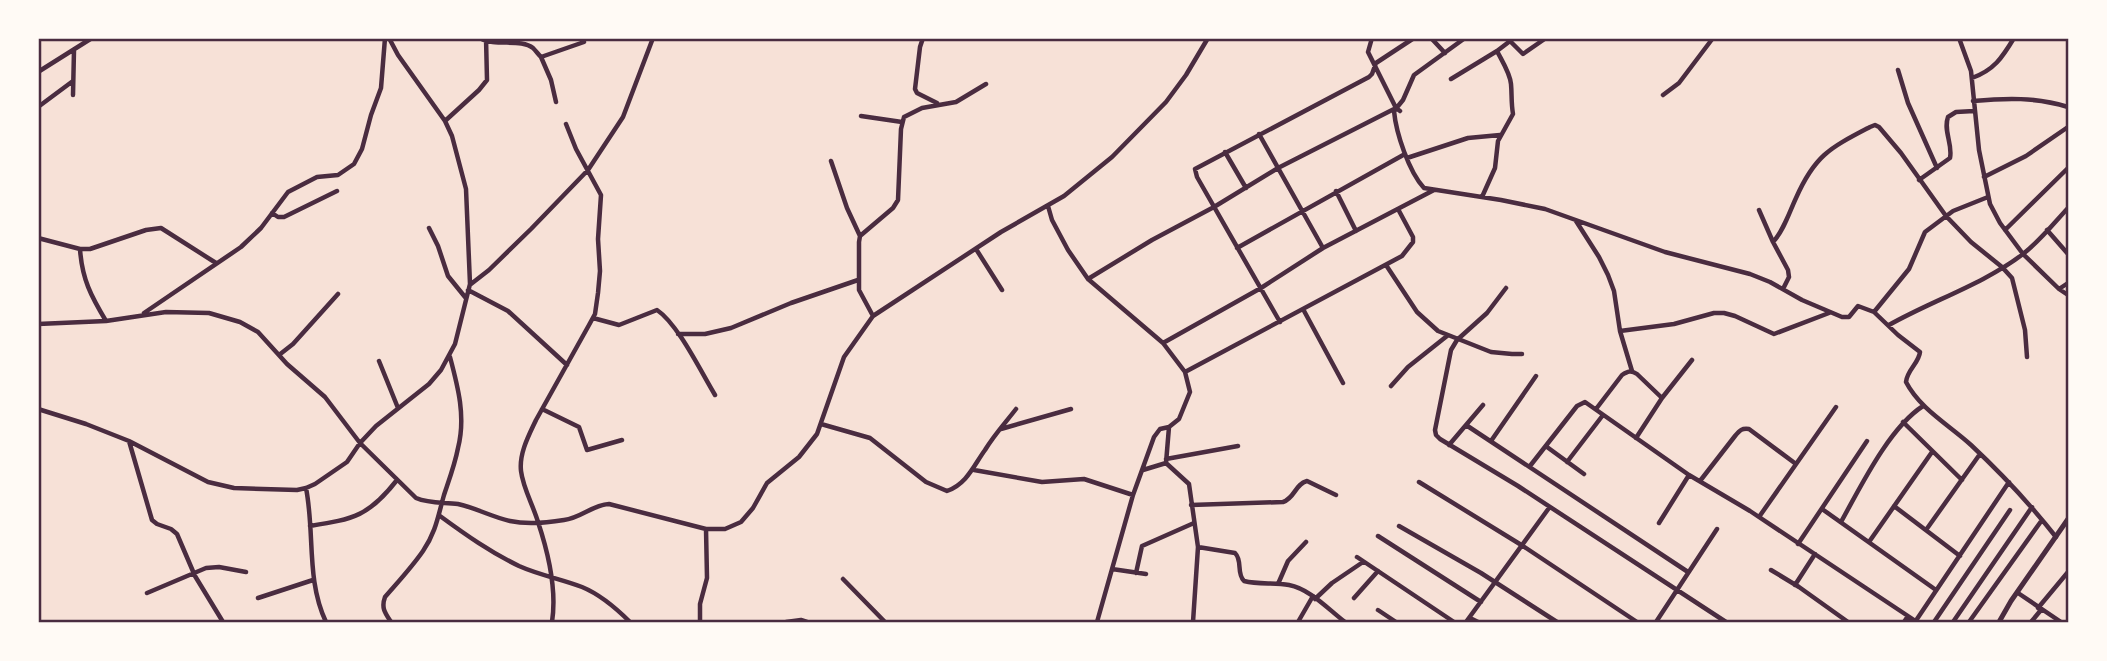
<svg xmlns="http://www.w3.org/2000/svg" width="2107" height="661" viewBox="0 0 2107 661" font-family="Quicksand,sans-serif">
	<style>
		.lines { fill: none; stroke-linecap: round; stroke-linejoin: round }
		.minor { stroke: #4a2c40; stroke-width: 4.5 }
		.tertiary { stroke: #4a2c40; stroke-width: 5 }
		.neatline { fill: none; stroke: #4a2c40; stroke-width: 2.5 }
	</style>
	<rect width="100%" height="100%" fill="#f7e1d7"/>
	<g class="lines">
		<!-- minor -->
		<path class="minor" d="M480,38C495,47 521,38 533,48C536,51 538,54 541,57L584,42
			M923,38L920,47L915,89L917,93L937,103
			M1372,38L1368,52L1396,108L1400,111
			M1431,38L1445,53
			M1465,38L1414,75L1403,100L1394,111C1396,133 1409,172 1424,188L1501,200L1545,209L1665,252L1750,274L1770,282L1802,300L1842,317H1849L1858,306L1874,312L1898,335L1920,352C1919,363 1907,370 1906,382C1920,409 1949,425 1971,445C2002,474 2030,504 2056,537
			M1959,38L1971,71L1979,150L1990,204L2000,223L2023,254L2059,289L2068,295
			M1511,42L1523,54L1546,38
			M541,57L551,80L556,102
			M1898,70L1908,103L1937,168
			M38,72L92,38
			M1972,78C1994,70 2002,58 2014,38
			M1451,79L1497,51L1514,38
			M73,95L74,50
			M1663,95L1679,83L1713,38
			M1973,101C2006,98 2036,97 2068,107
			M38,107L73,81
			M861,116L902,122
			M445,121L479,90L487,80L486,38
			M1259,134L1323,248
			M1225,152L1246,188
			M1407,158L1468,138L1500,135
			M831,161L847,208L860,236
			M1984,177L2026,156L2068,127
			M1919,180L1950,158C1953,144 1943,131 1948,117L1956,112L1974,111
			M1336,191L1356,231
			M1482,197L1495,168L1498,141L1513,114C1511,102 1512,95 1511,84C1510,73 1502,61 1497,51
			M1048,206L1052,220L1068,250L1088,279L1163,343L1185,372L1190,392L1179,419L1169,427L1160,429L1154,437L1133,495L1097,622
			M1759,210L1773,242L1788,270L1789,277L1783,289
			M272,213L278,217H284L337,191
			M1576,221L1599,257L1608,275L1614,291L1620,331L1632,371
			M429,228L438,246L448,276L465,297
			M2005,230L2068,168
			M2047,230L2068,254
			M38,238L80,249H90L146,230L161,228L216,263
			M1773,242C1784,230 1789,213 1796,198C1815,155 1830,148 1870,127L1875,125L1879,127L1901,153L1946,216L1971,242L2002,267L2012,278L2025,330L2027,357
			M1237,248L1405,154
			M80,249C82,279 91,296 106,321
			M976,249L1002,290
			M1386,265L1417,312L1438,331L1491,352L1512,354H1522
			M1088,279L1152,240L1214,207L1278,168L1396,108
			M471,284L489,270L531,229L588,170L623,117L653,38
			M1506,288L1487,313L1457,340L1451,350L1435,430L1436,435L1440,439L1518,486L1726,622
			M2059,289L2068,283
			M468,290L508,311L567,365
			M1303,309L1343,383
			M1874,312L1909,269L1925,232L1953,211L1988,197
			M144,313L241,247L261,228L288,192L317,177L338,175L354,164L362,149L371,115L381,88L385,38
			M873,316L859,290V242L860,236L893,208L898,200L901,129L904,117L922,108L956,102L986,84
			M593,318L619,325L657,310C678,324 701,372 715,395
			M1280,322L1197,177L1195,169L1369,77L1372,74L1376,63L1414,38
			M38,324L106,321L166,312L209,313L240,322L258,332L287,364L325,397L360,443L416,498C430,504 444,502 458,504C476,508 492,517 510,521C528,525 546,523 564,520C581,518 592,505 609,504L706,529H725L741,522L753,508L767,483L799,457L817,434L844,357L873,316L1001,232L1064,196L1112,157L1166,102L1186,75L1208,38
			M1889,325C1931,301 1984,284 2023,254C2040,241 2054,223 2068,208
			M1620,331L1674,324L1714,313H1724L1735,316L1774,334L1829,313
			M678,334H705L731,328L791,303L858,280
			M1163,343L1261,288L1323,248L1434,190
			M279,355L293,344L338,294
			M379,361L398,408
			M1185,372L1402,256L1413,242V237L1398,209
			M1391,386L1408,367L1447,336
			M38,409L86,424L129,441L208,482L234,488L297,490L306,488L315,484L347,462L360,443L376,426L429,384L441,370L455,344L470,284L466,189L452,136L445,121L398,55L389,38
			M542,409L579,427L587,450L622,440
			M1596,409L1622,375C1628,371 1631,370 1637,374L1662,398
			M1903,422L1962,480
			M821,424L870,438L926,482L947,491C967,484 974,465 985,450C994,435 1006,422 1016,409
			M1466,425L1688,572
			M1169,427L1166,463L1189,484L1198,547L1193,622
			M1001,429L1071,409
			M1636,438L1662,398L1692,360
			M129,441L152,520L157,524L171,529L177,534L195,576L223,622
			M1491,441L1536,376
			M1449,445L1483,405
			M1547,447L1584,474
			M1166,459L1238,446
			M1567,462L1603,415
			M1530,466L1577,406L1585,402L1689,475L1750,511L1917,622
			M974,470L1042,482L1084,479L1133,495
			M1143,470L1166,463
			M1700,481L1735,436C1740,430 1742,428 1749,429L1796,464
			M1419,482L1523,546L1637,622
			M306,488C315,533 306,580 326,622
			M1191,505L1283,502C1295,498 1295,484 1307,481L1336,495
			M1894,506L1960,556
			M1822,509L1936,590
			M440,516C466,535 490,552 519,566C539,575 561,579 582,587C599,594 617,609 630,622
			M1759,517L1836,407
			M1841,522C1861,486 1889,428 1923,406
			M1659,523L1689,475
			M310,526C354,519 369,516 397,480
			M1399,526L1481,573L1557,622
			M1926,530L1980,454
			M1378,536L1481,602
			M1869,542L1932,452
			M1798,544L1867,441
			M1198,547L1235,553C1243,561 1236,573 1244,581C1259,585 1274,582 1289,585C1310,589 1328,609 1345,622
			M1357,557L1454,622
			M1112,569L1146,574
			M1771,570L1799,587L1848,622
			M1136,573L1142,546L1194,523
			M843,579L885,622
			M1278,584L1288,561L1306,542
			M1795,585L1815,554
			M147,593L206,568L219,567L246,572
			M2018,593L2061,622
			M258,598L313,580
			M1354,598L1378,571
			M1315,599L1332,583L1363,562
			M2038,608L2068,572
			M1378,610L1396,622
			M1470,618L1478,622
			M391,622C385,613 381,608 385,597C398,582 412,567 423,551C436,532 438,516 444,495C449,480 455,464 458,448C466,417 458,387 450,357
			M552,622C557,590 548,552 538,522C533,505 523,488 521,471C519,453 529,435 536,420L589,325L595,314L598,293L600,271L598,239L601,195L576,149L566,124
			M700,622V604L707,578L706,529
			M786,622L801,620L807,622
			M1298,622L1313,596
			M1466,622L1549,508
			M1656,622L1717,529
			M1904,622L1908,616
			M1915,622L2009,482
			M1934,622L2010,510
			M1953,622L2032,507
			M1969,622L2042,520
			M2031,622L2041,610"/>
		<!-- tertiary -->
		<path class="tertiary" d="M1999,622L2011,601L2068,519"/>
	</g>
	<!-- border -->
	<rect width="2107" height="661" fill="none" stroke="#fffaf5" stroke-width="80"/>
	<rect x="40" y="40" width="2027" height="581" class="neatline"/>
</svg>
